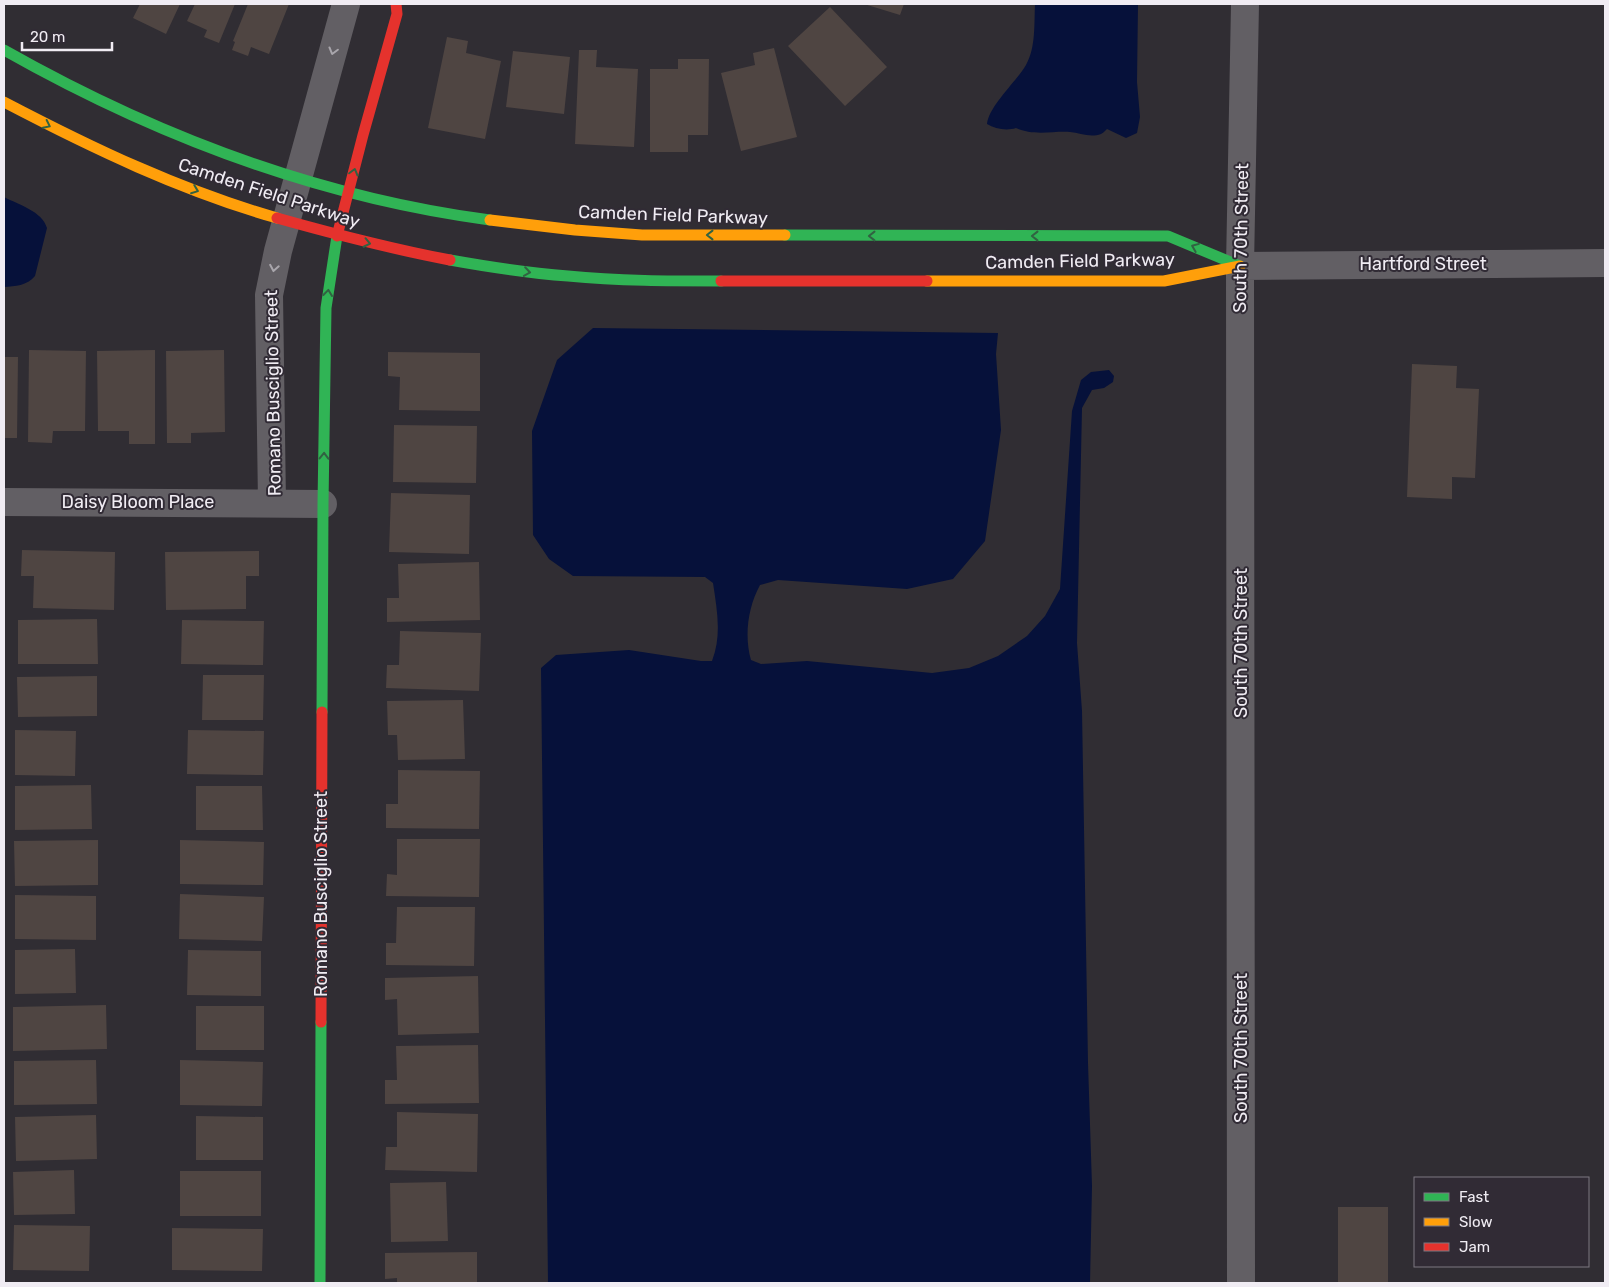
<svg xmlns="http://www.w3.org/2000/svg" width="1609" height="1287" viewBox="0 0 1609 1287" font-family="Rubik,sans-serif">
	<style>
		.water { fill: #06113a }
		.building { fill: #4f4542 }
		.lines { fill: none; stroke-linecap: round; stroke-linejoin: round }
		.street { stroke: #625f64; stroke-width: 28 }
		.fast { stroke: #30b455; stroke-width: 11 }
		.slow { stroke: #ff9f0a; stroke-width: 11 }
		.jam { stroke: #e5322d; stroke-width: 11 }
		.oneway { stroke: #a9a6ac }
		.oneway2 { stroke: #316242 }
		.labels { text-anchor: middle; stroke-width: 4; stroke-linejoin: round; paint-order: stroke }
		.street-label { font-size: 18px; fill: #f0ecf3; stroke: #312b35 }
	</style>
	<rect width="100%" height="100%" fill="#302d33"/>
	<!-- water -->
	<path class="water" d="M1035,4H1138L1137,82L1140,117L1137,133L1126,138L1107,129C1106,130 1102,134 1101,134C1090,138 1080,133 1070,132C1052,131 1033,136 1016,128C1007,131 995,129 987,124C989,106 1016,82 1026,65C1036,47 1034,24 1035,4Z
		M4,197C19,205 42,211 47,228L35,276C27,286 15,286 4,287Z
		M593,328L998,333L996,354L1001,430L985,541L953,579L907,589L778,580L760,585C748,607 744,636 751,660L761,664L807,661L932,673L969,668L998,656L1027,636L1045,616L1060,589L1072,411L1081,380L1091,372L1109,370L1114,376L1113,382L1104,388L1092,390L1082,408L1077,643L1082,711L1088,1063L1092,1186L1090,1283H548L541,668L556,655L629,650L701,661H712C722,635 717,610 713,583L705,577L573,576L549,559L533,535L532,431L557,360Z"/>
	<!-- building -->
	<path class="building" d="M140,4H180L166,34L133,18Z
		M195,4H235L219,43L204,37L207,30L187,21Z
		M248,4H289L269,54L251,47L248,56L232,50L235,42L233,41Z
		M864,4H904L900,15Z
		M830,7L887,67L845,106L788,46Z
		M447,37L468,41L466,53L501,61L485,139L428,128Z
		M774,48L797,137L741,151L721,73L755,65L753,53Z
		M579,50H597L596,67L638,69L634,147L575,144Z
		M513,51L570,57L564,114L506,107Z
		M678,59H709L708,135H688V152H650V69H678Z
		M29,350L86,351L85,431H53L52,443L28,442Z
		M155,350V444H129V431H98L97,351Z
		M224,350L225,432L191,433V443H167L166,351Z
		M388,352L480,353V411L399,410L400,377L388,376Z
		M4,357H18L17,438H4Z
		M1412,364L1457,366L1456,388L1479,389L1475,478L1452,477V499L1407,497Z
		M394,425L477,426L476,483L393,482Z
		M391,493L470,495L469,554L389,552Z
		M22,550L115,552L114,610L33,608L34,576H21Z
		M259,551V576H246V609L166,610L165,552Z
		M479,562L480,620L387,622V598H399L398,564Z
		M97,619L98,664H18V620Z
		M182,620L264,621L263,665L181,664Z
		M400,631L481,633L479,691L386,688L387,665H399Z
		M203,675H264L263,720H202Z
		M97,676V716L18,717L17,677Z
		M463,700L465,759L398,760L397,735H388L387,701Z
		M15,730L76,731L75,776L15,775Z
		M188,730L264,731L263,775L187,774Z
		M398,770L480,771L479,829L386,828V804H398Z
		M91,785L92,829L15,830V786Z
		M196,786H262L263,830H196Z
		M397,839H480L479,897L386,896L387,874L397,875Z
		M98,840V885L15,886L14,841Z
		M180,840L264,842L263,885L180,884Z
		M180,894L264,897L262,941L179,939Z
		M15,895L96,896V940L15,939Z
		M397,907H475L474,966L386,965V943H396Z
		M75,949L76,993L15,994V950Z
		M188,950L261,951V996L187,995Z
		M478,976L479,1033L398,1035L397,999L385,1000V978Z
		M106,1005L107,1049L13,1051V1007Z
		M196,1006H264V1050H196Z
		M478,1045L479,1103L385,1104V1080H397L396,1046Z
		M96,1060L97,1104L14,1105V1061Z
		M180,1060L263,1062L262,1106L180,1105Z
		M397,1112L478,1114L477,1172L385,1170L386,1147H397Z
		M96,1115L97,1159L16,1161L15,1117Z
		M196,1116L263,1117V1160H196Z
		M74,1170L75,1214L14,1215L13,1172Z
		M180,1171H261V1216H180Z
		M446,1182L448,1241L391,1242L390,1183Z
		M1338,1207H1388V1283H1338Z
		M14,1225L90,1226L89,1271L13,1270Z
		M172,1228L263,1229L262,1271L172,1270Z
		M477,1252V1283H397V1278L385,1279V1253Z"/>
	<g class="lines">
		<!-- street -->
		<path class="street" d="M1240,266L1605,263
			M4,502L323,504
			M272,503L269,295L278,251L346,4
			M1241,1283L1240,266L1245,4"/>
		<!-- fast -->
		<path class="fast" d="M4,50C156,136 316,197 490,220
			M785,235L1168,236L1240,266
			M450,260C489,267 529,273 568,276C619,281 670,281 721,281
			M322,712L323,504L326,308L337,236
			M320,1283L321,1022"/>
		<!-- slow -->
		<path class="slow" d="M4,102C92,148 182,191 277,218
			M490,220L575,230L642,235H785
			M927,281H1164L1240,266"/>
		<!-- jam -->
		<path class="jam" d="M277,218C334,234 392,249 450,260
			M337,236L363,135L397,14L396,4
			M721,281H927
			M321,1022L322,712"/>
	</g>
	<!-- one-way arrows -->
	<defs><path id="oneway-chevron" d="M-2-3.5L2.5 0L-2 3.5" fill="none" stroke-width="1.6" stroke-linecap="round" stroke-linejoin="round" transform="scale(1.25)"/></defs>
	<g class="oneway">
		<use href="#oneway-chevron" transform="translate(333 51) rotate(105)"/>
		<use href="#oneway-chevron" transform="translate(274 268) rotate(100)"/>
	</g>
	<g class="oneway2">
		<use href="#oneway-chevron" transform="translate(47 125) rotate(26)"/>
		<use href="#oneway-chevron" transform="translate(354 172) rotate(-75)"/>
		<use href="#oneway-chevron" transform="translate(195 190) rotate(21)"/>
		<use href="#oneway-chevron" transform="translate(710 235) rotate(-180)"/>
		<use href="#oneway-chevron" transform="translate(872 236) rotate(-180)"/>
		<use href="#oneway-chevron" transform="translate(1035 236) rotate(-180)"/>
		<use href="#oneway-chevron" transform="translate(367 243) rotate(12)"/>
		<use href="#oneway-chevron" transform="translate(1195 247) rotate(-158)"/>
		<use href="#oneway-chevron" transform="translate(527 272) rotate(8)"/>
		<use href="#oneway-chevron" transform="translate(328 293) rotate(-83)"/>
		<use href="#oneway-chevron" transform="translate(324 456) rotate(-89)"/>
	</g>
	<g class="labels">
		<!-- street labels -->
		<g class="street-label">
			<text transform="translate(269 193) rotate(18)" y="6">Camden Field Parkway</text>
			<text transform="translate(673 215) rotate(2)" y="6">Camden Field Parkway</text>
			<text transform="translate(1241 238) rotate(-89)" y="6">South 70th Street</text>
			<text transform="translate(1080 261) rotate(-1)" y="6">Camden Field Parkway</text>
			<text x="1423" y="270">Hartford Street</text>
			<text transform="translate(273 393) rotate(-91)" y="6">Romano Busciglio Street</text>
			<text x="138" y="508">Daisy Bloom Place</text>
			<text transform="translate(1241 643) rotate(-90)" y="6">South 70th Street</text>
			<text transform="translate(321 894) rotate(-90)" y="6">Romano Busciglio Street</text>
			<text transform="translate(1241 1048) rotate(-90)" y="6">South 70th Street</text>
		</g>
	</g>
	<!-- border -->
	<rect width="1609" height="1287" fill="none" stroke="#f0ecf3" stroke-width="10"/>
	<!-- legend -->
	<rect x="1414" y="1177" width="175" height="90" fill="#312b35" stroke="#7d7881"/>
	<rect x="1424" y="1193" width="25" height="8" fill="#30b455" stroke="#7d7881"/>
	<text x="1459" y="1202" font-size="15" fill="#f0ecf3">Fast</text>
	<rect x="1424" y="1218" width="25" height="8" fill="#ff9f0a" stroke="#7d7881"/>
	<text x="1459" y="1227" font-size="15" fill="#f0ecf3">Slow</text>
	<rect x="1424" y="1243" width="25" height="8" fill="#e5322d" stroke="#7d7881"/>
	<text x="1459" y="1252" font-size="15" fill="#f0ecf3">Jam</text>
	<!-- scale -->
	<path d="M22 42v8h90v-8" fill="none" stroke="#f0ecf3" stroke-width="2.5"/>
	<text x="30" y="42" font-size="15" fill="#f0ecf3" stroke="#312b35" stroke-width="4" paint-order="stroke">20 m</text>
</svg>
